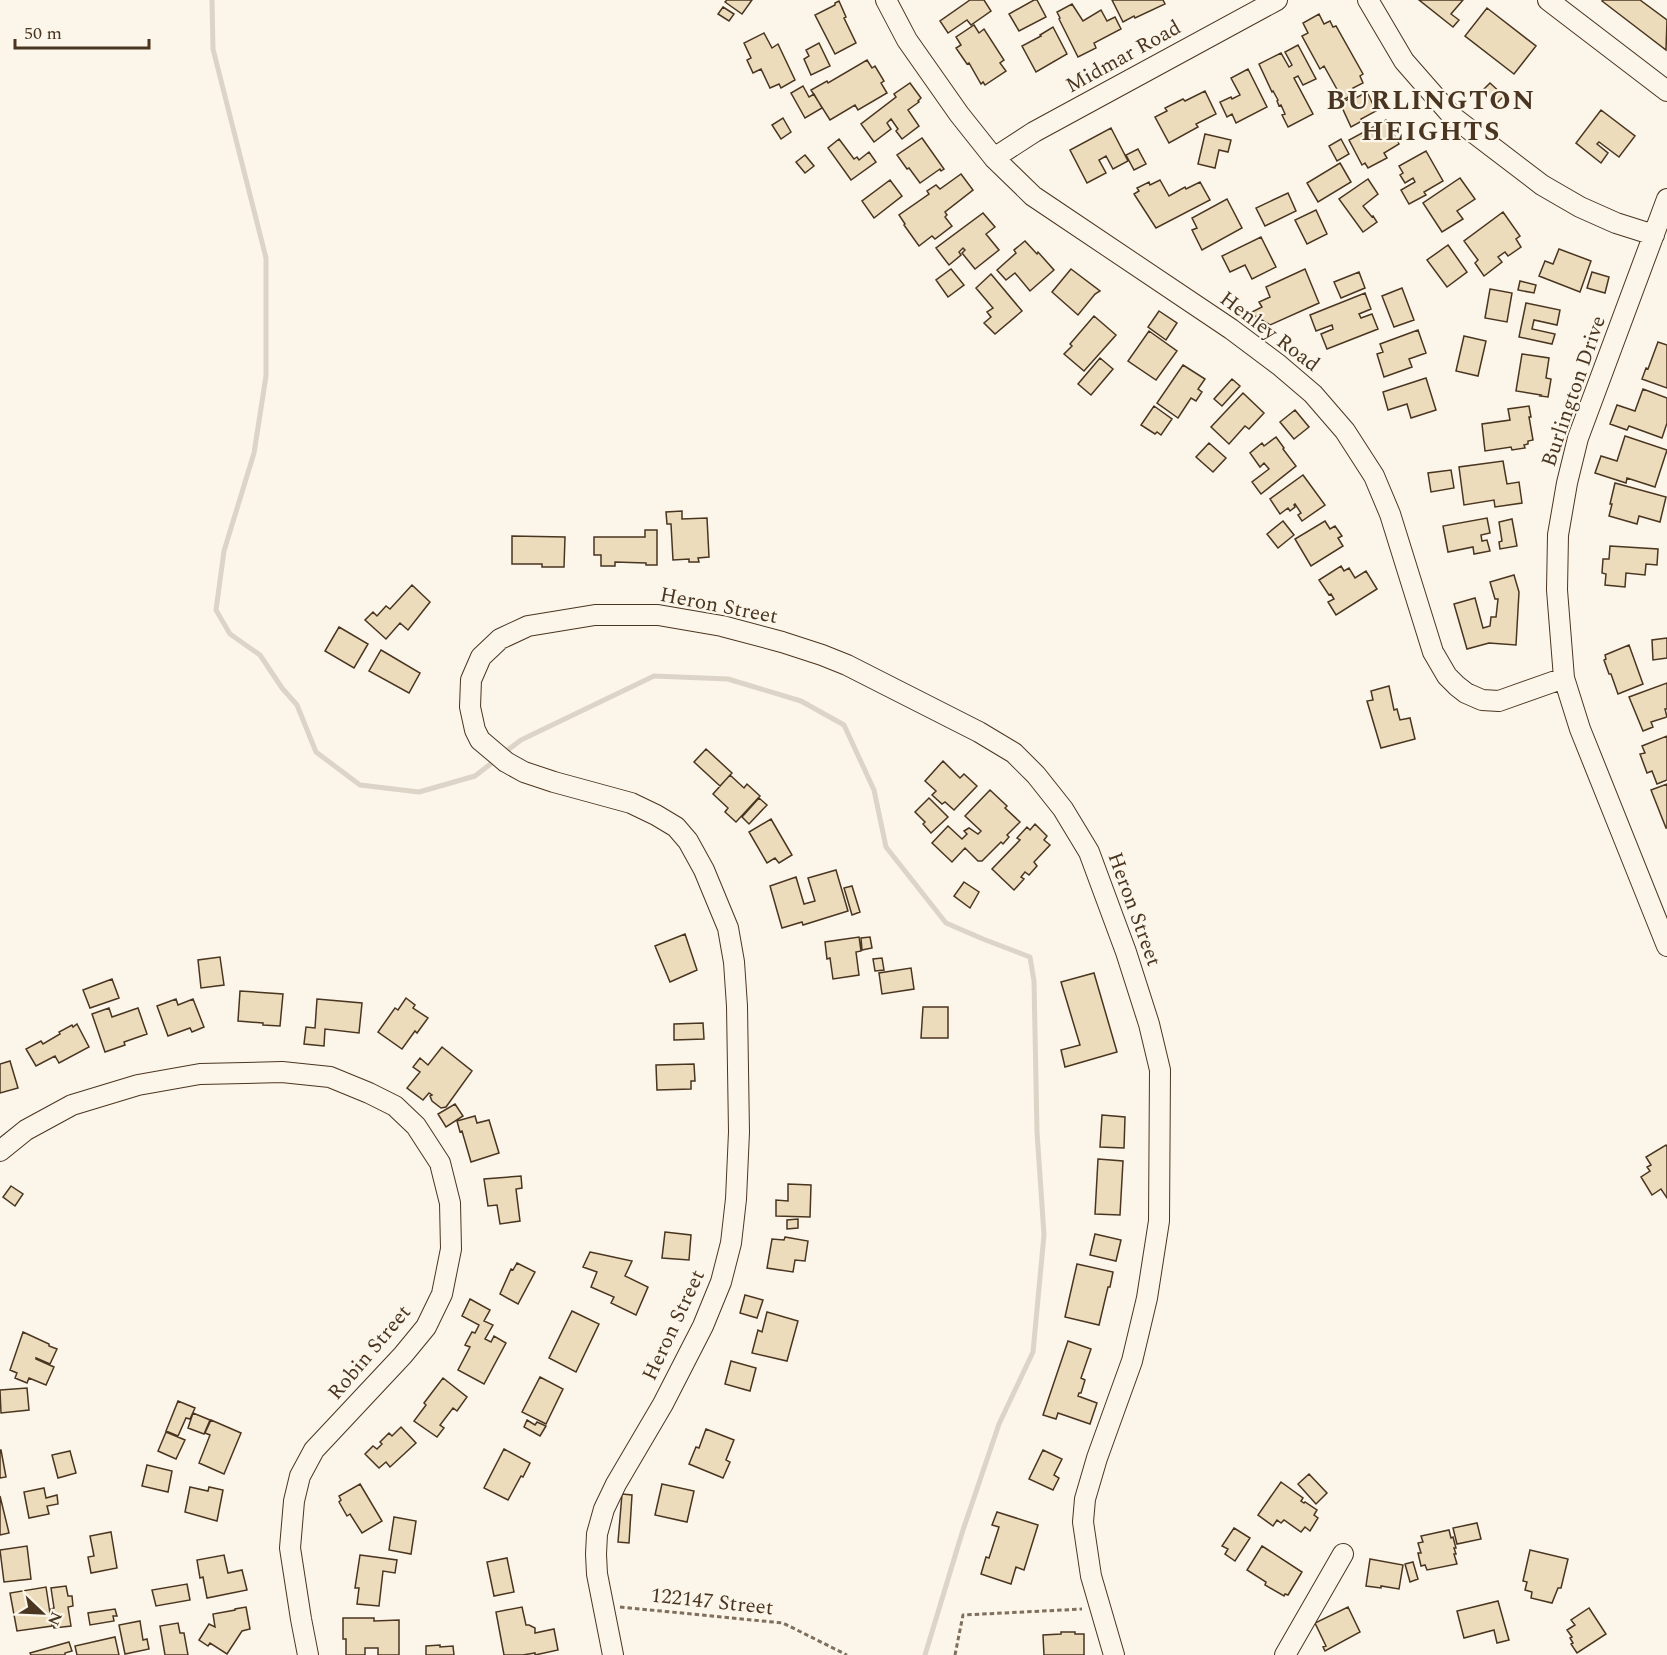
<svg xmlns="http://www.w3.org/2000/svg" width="1667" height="1655" viewBox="0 0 1667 1655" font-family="Spectral,serif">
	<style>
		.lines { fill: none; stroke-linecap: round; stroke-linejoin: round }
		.stream { stroke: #dcd4c6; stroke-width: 5 }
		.building { fill: #ecdcbc; stroke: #4a3520; stroke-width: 1.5 }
		.minor-casing { stroke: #4a3520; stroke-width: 22 }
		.path { stroke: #7f6f5c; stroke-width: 3; stroke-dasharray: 4.5 3; stroke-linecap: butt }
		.minor { stroke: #fbf6e9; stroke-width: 20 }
		.labels { text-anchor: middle; stroke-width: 4.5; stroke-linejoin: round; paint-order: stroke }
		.street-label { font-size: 21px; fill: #4a3520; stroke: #fbf6e9 }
		.district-label { font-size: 27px; font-weight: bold; letter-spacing: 1.5px; fill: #4a3520; stroke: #fbf6e9 }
	</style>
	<rect width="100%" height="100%" fill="#fbf6e9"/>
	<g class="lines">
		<!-- stream -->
		<path class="stream" d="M212,0L213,49L266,258V376L254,453L224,551L216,610L230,634L260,655L282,688L297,705L316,752L360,785L419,792L475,776L497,759
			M504,753L521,740L654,676L728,679L801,701L844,725L874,790L886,847L946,923L983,939L1030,957L1034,981L1037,1132L1044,1235L1033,1352L999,1424L962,1533L925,1655"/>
	</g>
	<!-- building -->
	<path class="building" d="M727,0H752L742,14L725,2Z
		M970,0H984L991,11L971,25L967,20L948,33L940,21Z
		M1034,0H1037L1046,17L1019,31L1009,14Z
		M1112,0H1163L1165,4L1135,18L1134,16L1123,22Z
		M1419,0H1463L1451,14L1459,20L1453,27Z
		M1603,0H1640L1667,20L1666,50L1602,1Z
		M839,1L846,17L844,18L856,43L835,54L815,15L835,5V3Z
		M1072,4L1083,21L1101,10L1107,21L1115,17L1121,29L1094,43L1096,48L1078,57L1059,19L1060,18L1057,12Z
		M723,7L734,14L729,21L718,14Z
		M1487,8L1536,46L1514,74L1465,36Z
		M1319,14L1324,24L1330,21L1333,27L1336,26L1363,74L1360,76L1363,83L1353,88L1356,93L1343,100L1324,66L1320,69L1302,36L1308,33L1303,23Z
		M974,25L979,33L984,29L1004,60L1000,63L1006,71L985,85L983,82L981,84L969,63L967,64L956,48L961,45L956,37Z
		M1053,27L1067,54L1036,72L1022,46L1041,36L1040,35Z
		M764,33L772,48L778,44L795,80L781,88L779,84L770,88L761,69L753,73L747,60L751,58L744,43Z
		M819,43L830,66L811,75L804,59L809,56L806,50Z
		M1298,45L1316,79L1303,85L1298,76L1294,78L1313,114L1288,127L1282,115L1285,114L1281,105L1279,106L1277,101L1278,100L1273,91L1272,92L1259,64L1281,53L1289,67L1292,65L1285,52Z
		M867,60L872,68L875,66L884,81L881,83L887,93L858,110L855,105L830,120L811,90L827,81L828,83Z
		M1248,69L1267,107L1236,123L1232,114L1227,117L1220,102L1231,97L1232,99L1240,95L1231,78Z
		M910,83L921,98L918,101L919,102L908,110L919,126L902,139L896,131L898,129L891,119L887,123L891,129L874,142L861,124L896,97L894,94Z
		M1490,83L1504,96L1496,104L1482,91Z
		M803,86L809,97L814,94L822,108L805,118L791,93Z
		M1205,91L1216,114L1196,124L1198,127L1169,143L1155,117L1167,111L1165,108L1183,99L1185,101Z
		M1367,92L1376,111L1361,119L1362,121L1351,127L1340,103L1351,98L1352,100Z
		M1601,110L1635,136L1619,157L1599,142L1597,144L1608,153L1601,163L1576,143Z
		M783,118L791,132L781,139L772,125Z
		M1386,120L1399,144L1384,153L1387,158L1368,168L1365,163L1362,165L1349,140Z
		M1111,128L1128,161L1113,169L1106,156L1099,160L1106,173L1087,183L1070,150Z
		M1205,134L1231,140L1228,152L1219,150L1215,168L1198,164Z
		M922,138L944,169L941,171L940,169L920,183L909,168L907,169L897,155Z
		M839,139L854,159L857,157L859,160L869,152L876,162L851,180L828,148Z
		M1341,139L1349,154L1337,161L1329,146Z
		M1138,149L1146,164L1134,170L1126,155Z
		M1426,151L1443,181L1424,192L1426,195L1409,204L1401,190L1415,182L1413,178L1405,183L1400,175L1403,173L1399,166Z
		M805,155L814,166L805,173L796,162Z
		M1340,163L1351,182L1318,202L1307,183Z
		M961,174L973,190L945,212L947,215L945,217L952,226L935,239L932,236L919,246L904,225L905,224L899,215L929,194L927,191L936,185L940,189Z
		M1460,178L1475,199L1457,211L1463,219L1442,232L1423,203Z
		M1368,179L1378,194L1363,206L1372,217L1373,216L1377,222L1363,232L1339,199Z
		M890,180L902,196L874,218L862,201Z
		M1160,180L1169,196L1185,187L1186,189L1200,182L1210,200L1156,228L1134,194L1139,191L1137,188L1149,182L1150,185Z
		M1288,193L1296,211L1265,226L1256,208Z
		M1227,199L1242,228L1202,250L1192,230L1197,228L1192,218Z
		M1316,210L1327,234L1307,244L1295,220Z
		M1503,212L1520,236L1516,239L1521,247L1508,256L1505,252L1498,257L1502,262L1484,276L1475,263L1478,260L1464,241Z
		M983,213L995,227L986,234L999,250L975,269L962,253L965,250L963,248L959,252L961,255L949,265L936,248Z
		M1261,237L1276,267L1252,279L1245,265L1230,272L1222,256Z
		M1025,241L1037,254L1038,252L1054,270L1030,291L1015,273L1006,280L997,270L1016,253L1014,250Z
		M1448,245L1467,272L1447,287L1427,260Z
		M1559,249L1591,261L1580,292L1539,276L1545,261L1553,264Z
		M951,269L964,285L948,297L936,280Z
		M1071,269L1100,291L1095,294L1078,315L1052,292Z
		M1305,269L1319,303L1270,325L1250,313L1262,307L1259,302L1270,297L1266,287Z
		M1359,272L1365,288L1341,298L1334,282Z
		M1592,272L1609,277L1605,293L1587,288Z
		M991,274L1022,311L995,334L984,323L991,317L987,312L993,308L976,288Z
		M1520,281L1536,285L1534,293L1518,290Z
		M1402,288L1414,320L1394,327L1382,296Z
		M1490,289L1512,293L1507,322L1485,318Z
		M1365,293L1371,309L1359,314L1361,318L1372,314L1378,329L1327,349L1321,334L1333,329L1332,325L1316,331L1310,315Z
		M1526,303L1560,310L1557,325L1534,320L1532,329L1555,334L1552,344L1519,337Z
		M1159,311L1177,323L1166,340L1148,327Z
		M1094,316L1116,335L1084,371L1064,354L1072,346L1070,344Z
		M1418,330L1426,353L1409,359L1412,367L1384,377L1377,354L1383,352L1380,344Z
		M1149,331L1177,351L1156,380L1128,361Z
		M1464,336L1486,341L1478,376L1456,371Z
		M1658,342L1667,345V388L1642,379L1646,368L1648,369Z
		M1522,354L1549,358L1546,378L1551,379L1548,397L1540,396L1541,395L1516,391Z
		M1100,358L1113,369L1091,395L1078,384Z
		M1183,365L1205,379L1198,389L1202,392L1196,401L1191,398L1178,418L1157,403Z
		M1426,378L1436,410L1411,418L1407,404L1388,410L1383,392Z
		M1232,379L1240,386L1222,406L1214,399Z
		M1643,389L1667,398V423L1662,438L1629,426L1627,430L1610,424L1617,405L1635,411Z
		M1243,393L1264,413L1249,429L1245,426L1229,444L1211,427Z
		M1154,406L1172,419L1161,435L1157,432L1155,434L1141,425Z
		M1529,406L1531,417H1529L1533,440L1528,441V444L1524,445L1525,448L1512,450L1511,447L1485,451L1482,424L1510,420L1508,409Z
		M1295,410L1309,427L1294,439L1280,422Z
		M1625,436L1667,450L1655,487L1627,478L1626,483L1595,473L1601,456L1617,461Z
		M1276,437L1284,448L1283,449L1296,466L1261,494L1252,482L1269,469L1264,463L1260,467L1250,453L1262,443L1264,446Z
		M1209,443L1226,458L1213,472L1196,457Z
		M1503,461L1507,484L1519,482L1522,503L1495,507L1494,500L1464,505L1459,467Z
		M1451,470L1454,488L1431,492L1428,473Z
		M1303,475L1325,505L1302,521L1298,515L1301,513L1295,504L1294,505L1295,507L1290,511L1288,508L1280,514L1270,499Z
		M1615,483L1666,497L1660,522L1639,516L1637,524L1609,516L1612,504H1610Z
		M682,511V519L707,518L709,557L698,558L699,562H689V559L673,560L671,524H667L666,512Z
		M1487,518L1490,533L1481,535L1482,541L1487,540L1490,551L1474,554L1473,547L1448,552L1443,526Z
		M1512,519L1517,546L1500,549L1499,542L1502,541L1499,522Z
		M1283,521L1294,535L1278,548L1267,534Z
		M1325,521L1330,529L1335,526L1342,536L1338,538L1343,546L1311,566L1295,539Z
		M645,530H657V565H646V563L615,562V566H601V555H594V537H645Z
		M512,536L565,537L564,567H542V564H512Z
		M1610,546L1658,549L1657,565L1646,564L1645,575L1626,573L1625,587L1605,585L1606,574L1602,573L1603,559H1609Z
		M1341,566L1344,571L1349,568L1355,578L1366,571L1377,589L1336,615L1328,602L1334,599L1331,594L1329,595L1319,580Z
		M1514,575L1519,592L1516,645L1489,643L1467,649L1454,604L1475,598L1483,628L1490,626L1491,617H1496L1498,599H1495L1490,582Z
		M412,585L430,602L408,630L400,623L386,639L365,620L373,612L377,616L386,606L390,609Z
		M339,627L368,644L354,668L325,651Z
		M1667,638V658L1653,660L1652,640Z
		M1629,645L1643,684L1618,694L1611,674H1609L1604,660L1606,659L1605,655Z
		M381,650L420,673L409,693L369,671Z
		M1667,683V709H1665L1667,717L1651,722L1653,727L1643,731L1629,697Z
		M1389,686L1394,710L1397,709L1400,720L1410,718L1415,739L1381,748L1367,701L1373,700L1371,691Z
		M1667,736V780L1657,784L1652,771L1647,773L1640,754L1645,753L1642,746Z
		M706,749L732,773L720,786L694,762Z
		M943,761L960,778L964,774L977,786L954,810L945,802L942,804L932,795L936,791L925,781Z
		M730,775L744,788L747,784L760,796L736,822L725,812L728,808L713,794Z
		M1667,784V828H1666L1651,790Z
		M990,790L1007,806L1005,808L1020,822L1007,835L1009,837L1003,844L1001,842L982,861H978L965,848L952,862L932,843L948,826L962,839L967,834L964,831L969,828L978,834L981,831L965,816Z
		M759,798L767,805L749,824L742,817Z
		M929,798L948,817L931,833L923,824L925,822L915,812Z
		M771,819L792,855L779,863L775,858L767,863L749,832Z
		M1035,824L1047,836L1044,840L1050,845L1034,862L1037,866L1029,875L1025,872L1021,877L1024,879L1014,890L992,869L1020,840L1017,838L1027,827L1030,830Z
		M836,870L848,911L803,925L802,922L782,928L770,886L796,877L804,904L815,901L808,878Z
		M964,882L979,892L970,908L954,896Z
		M852,886L860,912L852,915L844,888Z
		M685,934L697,970L670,982L655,946Z
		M859,937L861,951L856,952L859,975L833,979L830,958L827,959L825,942Z
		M870,937L872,948L862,950L861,938Z
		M220,957L224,985L201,988L198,960Z
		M882,958L884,970L875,971L873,959Z
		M911,968L914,989L882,994L879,973Z
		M1094,973L1117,1052L1065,1067L1061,1050L1080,1045L1061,982Z
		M112,979L119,998L90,1008L83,990Z
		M240,991L283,994L280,1026L263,1025V1023L238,1021Z
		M406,998L415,1005L413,1008L428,1018L417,1033L415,1031L402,1049L378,1032L395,1008L398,1010Z
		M176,999L178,1005L193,999L204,1027L192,1032L190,1028L168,1036L157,1006Z
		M317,999L362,1003L359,1033L325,1029L324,1046L304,1044L306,1027L315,1028Z
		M923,1007H948V1038H921Z
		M109,1008L112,1017L138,1008L147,1034L124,1042L125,1045L105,1052L92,1014Z
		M703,1023L704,1039L674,1040V1024Z
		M77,1024L89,1047L59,1063L55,1056L36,1066L26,1049L41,1041L43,1044L60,1034L59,1032L72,1025L73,1027Z
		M442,1047L472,1071L446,1107L441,1108L432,1101L430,1096L432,1095L429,1093L423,1100L407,1088L420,1072L413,1067L420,1058L428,1065Z
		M10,1061L18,1088L0,1093V1064Z
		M694,1064L695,1081H691V1089L657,1090L656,1065Z
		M455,1104L463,1116L446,1127L438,1114Z
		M1102,1115L1125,1117L1124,1148L1100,1147Z
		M475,1116L477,1123L489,1120L499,1153L471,1162L462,1131L460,1132L457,1121Z
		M1666,1145L1667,1147V1198L1661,1189L1652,1195L1641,1177L1650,1171L1647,1167L1651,1165L1646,1157Z
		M1098,1159L1123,1161L1120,1215L1095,1214Z
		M521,1176L522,1188L516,1189L520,1221L500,1224L497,1205L488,1206L484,1179Z
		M788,1184L811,1185L810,1217L776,1216V1200L788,1201Z
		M11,1186L23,1194L15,1206L3,1197Z
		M798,1219V1228L787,1229V1220Z
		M665,1232L691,1235L689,1260L662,1258Z
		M1095,1234L1121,1240L1116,1261L1090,1255Z
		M785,1237L808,1241L805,1261L795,1260L793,1272L767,1268L772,1239L784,1240Z
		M590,1252L632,1261L625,1276L648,1287L636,1315L611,1303L614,1297L591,1287L597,1272L583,1267Z
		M517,1263L535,1272L518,1304L500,1294L511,1269L513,1270Z
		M1077,1264L1113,1272L1110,1287H1108L1099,1325L1065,1317Z
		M745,1295L763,1300L757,1318L740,1313Z
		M470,1299L490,1310L484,1321L493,1325L485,1339L491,1342L494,1336L506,1343L484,1384L458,1370L470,1347L465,1345L472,1332L475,1333L479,1325L462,1316Z
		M572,1311L599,1324L576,1372L549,1358Z
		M767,1312L798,1321L787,1361L752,1353L758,1330L762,1332Z
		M23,1332L49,1344V1346L57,1349L50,1364L36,1358V1359L54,1367L46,1385L29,1378L27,1383L15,1378L17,1373L10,1370Z
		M1068,1341L1091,1349L1081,1378L1085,1380L1081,1393H1079L1078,1396L1097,1403L1090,1424L1058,1413L1056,1419L1043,1415Z
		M731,1361L756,1368L750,1391L725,1384Z
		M540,1377L563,1389L546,1424L522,1412Z
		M443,1378L467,1397L457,1411L453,1408L440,1425L444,1428L437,1437L414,1421L426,1405L424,1403Z
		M27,1388L29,1410L1,1413L0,1390Z
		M178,1401L195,1408L190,1419L186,1418L178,1436L166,1431Z
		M193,1413L210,1420L204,1434L188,1428Z
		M211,1420L241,1433L224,1474L199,1463L210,1435L205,1433Z
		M527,1420L535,1425L537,1422L546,1426L540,1436L524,1427Z
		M401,1427L416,1443L390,1467L386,1462L379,1468L365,1454L373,1446L377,1449L382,1444L380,1442L389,1433L392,1436Z
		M706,1429L734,1440L726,1460L730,1462L723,1478L689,1464L696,1447L699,1448Z
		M166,1432L185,1440L176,1459L158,1451Z
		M504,1449L530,1463L523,1477L521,1476L508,1500L484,1488Z
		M0,1450H1L6,1477L0,1478Z
		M1043,1450L1062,1459L1054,1475L1059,1478L1053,1490L1029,1479Z
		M70,1451L76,1473L58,1478L52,1455Z
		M147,1465L172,1471L168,1492L142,1486Z
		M1309,1474L1327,1493L1316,1504L1298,1484Z
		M1281,1482L1303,1498L1301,1501L1304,1503L1305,1502L1317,1510L1314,1515L1318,1518L1310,1531L1305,1527L1301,1532L1284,1520L1281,1523L1277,1520L1273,1526L1258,1515Z
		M360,1484L382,1521L362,1533L350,1514L347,1516L339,1502L341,1500L339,1496Z
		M662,1484L694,1491L687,1522L655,1515Z
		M190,1487L208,1491L209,1487L223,1490L217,1521L185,1512Z
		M44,1488L46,1498L57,1495L58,1504L47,1506L49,1514L29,1518L24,1492Z
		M622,1494L632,1495L629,1543L618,1542Z
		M0,1496L9,1533L0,1535Z
		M997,1512L1038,1525L1024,1570L1016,1567L1011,1584L981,1574L986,1557L989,1558L999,1527L992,1525Z
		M394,1517L416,1521L411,1554L389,1550Z
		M1477,1523L1481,1539L1457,1544L1453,1528Z
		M1234,1528L1250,1538L1235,1561L1225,1554L1228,1549L1222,1546Z
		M1449,1530L1451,1538L1453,1537L1456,1548H1454L1456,1554H1454L1457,1564L1427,1570L1425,1565L1421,1566L1418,1553H1421L1418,1543L1423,1542L1421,1536Z
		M111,1532L117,1568L91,1573L88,1557L94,1556L90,1536Z
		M27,1546L31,1579L4,1582L0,1550Z
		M1262,1546L1302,1572L1288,1595L1285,1594L1284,1596L1265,1585L1266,1582L1247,1570Z
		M1530,1550L1568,1559L1561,1588H1558L1552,1603L1531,1598L1532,1592L1525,1590L1527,1582L1523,1581Z
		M224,1555L228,1573L242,1570L247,1590L207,1598L203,1577L200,1578L197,1560Z
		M360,1555L397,1560L395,1573L383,1571L379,1606L357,1604L359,1588H355Z
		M507,1558L514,1592L494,1596L487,1562Z
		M1370,1559L1403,1565L1399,1589L1381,1586V1588L1366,1586Z
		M1413,1562L1418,1579L1410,1582L1405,1564Z
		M187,1584L190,1600L156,1606L152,1590Z
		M66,1586L68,1596H72L73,1606L68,1607L71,1626L54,1628L51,1609L54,1608L51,1588Z
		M46,1587L52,1626L17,1631L10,1593Z
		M1498,1601L1509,1640L1497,1643L1494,1630L1464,1638L1457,1611Z
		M246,1607L250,1629L242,1631L227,1654L210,1643L208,1646L199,1640L209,1624L215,1627L213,1614L235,1610V1609Z
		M522,1607L526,1625H529L535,1628V1633L554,1629L558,1650L535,1655V1653L523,1655H504L496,1612Z
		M1348,1607L1360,1632L1325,1651L1323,1647L1326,1646L1315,1623Z
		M1589,1608L1606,1634L1577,1653L1571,1644L1573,1643L1570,1638L1572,1637L1567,1630L1575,1625L1571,1620Z
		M115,1609L117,1616H113L114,1621L90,1625L88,1613Z
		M343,1618H374V1621L399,1620V1655H378V1648H365V1655H346V1639H343Z
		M140,1621L143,1640L147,1639L149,1649L125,1654L119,1625Z
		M178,1623L180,1633H184L188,1655H165L160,1626Z
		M1061,1632H1075V1634H1084V1655H1044L1043,1635L1061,1634Z
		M115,1637L119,1655H77L75,1646Z
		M69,1642L72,1651L65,1653V1655H31L30,1653Z
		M440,1645V1647L453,1646L454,1655H426V1646Z"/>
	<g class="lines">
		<defs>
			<path id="minor" d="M886,0L907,40L959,114L994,158L1033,196L1231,329L1279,365L1313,394L1345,431L1374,476L1390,514L1433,652L1447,676L1457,686L1466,693L1482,700L1499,701L1564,678
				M1368,0L1404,61L1453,117L1542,185L1580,207L1616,223L1654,235
				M1548,0L1667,91
				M994,158L1034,132L1277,0
				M1667,199L1578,438L1567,483L1558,535L1557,590L1564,678L1580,729L1667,946
				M0,1151L26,1130L72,1105L138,1085L200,1074L282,1072L330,1077L369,1093L395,1106L416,1126L440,1163L450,1203L451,1249L442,1294L426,1327L403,1355L314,1450L300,1476L294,1501L290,1548L301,1619L308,1655
				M613,1655L597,1574L596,1554L597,1534L604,1509L616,1484L663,1404L703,1326L721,1282L731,1243L736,1199L739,1132L737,1006L734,962L728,928L704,870L688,841L676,827L656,815L631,803L554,782L524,772L506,762L480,740L475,730L470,707L471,680L481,657L500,639L528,626L595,615H658L722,626L782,642L822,655L847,665L979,732L1014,753L1036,775L1063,809L1089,852L1126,952L1149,1024L1160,1070L1159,1221L1147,1298L1132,1361L1097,1458L1085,1499L1083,1522L1091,1576L1114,1655
				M1285,1655L1343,1554"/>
		</defs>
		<!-- minor casing -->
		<use href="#minor" class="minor-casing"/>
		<!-- path -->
		<path class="path" d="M620,1607L783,1623L847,1655
			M955,1655L963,1615L1082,1609"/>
		<!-- minor -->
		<use href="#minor" class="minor"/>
	</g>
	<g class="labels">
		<!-- street labels -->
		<g class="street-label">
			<text transform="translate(1123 56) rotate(-29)" y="7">Midmar Road</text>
			<text transform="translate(1270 331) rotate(37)" y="7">Henley Road</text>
			<text transform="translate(1573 391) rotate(-71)" y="7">Burlington Drive</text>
			<text transform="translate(719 605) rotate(11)" y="7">Heron Street</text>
			<text transform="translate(1135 909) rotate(70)" y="7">Heron Street</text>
			<text transform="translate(673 1325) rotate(-65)" y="7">Heron Street</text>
			<text transform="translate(369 1352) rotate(-50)" y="7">Robin Street</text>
			<text transform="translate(712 1601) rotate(6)" y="7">122147 Street</text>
		</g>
		<!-- district labels -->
		<g class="district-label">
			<text x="1431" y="109">BURLINGTON<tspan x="1431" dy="31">HEIGHTS</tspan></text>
		</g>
	</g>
	<!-- north arrow -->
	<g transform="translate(42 1613) rotate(113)" stroke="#fbf6e9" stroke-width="4.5" paint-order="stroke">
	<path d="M0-4.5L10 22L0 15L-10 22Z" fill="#4a3520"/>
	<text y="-9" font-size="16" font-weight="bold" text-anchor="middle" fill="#4a3520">N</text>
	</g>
	<!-- scale -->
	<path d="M15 39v9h134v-9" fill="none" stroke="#4a3520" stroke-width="3"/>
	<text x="24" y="39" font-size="18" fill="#4a3520" stroke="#fbf6e9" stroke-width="4.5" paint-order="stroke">50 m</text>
</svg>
